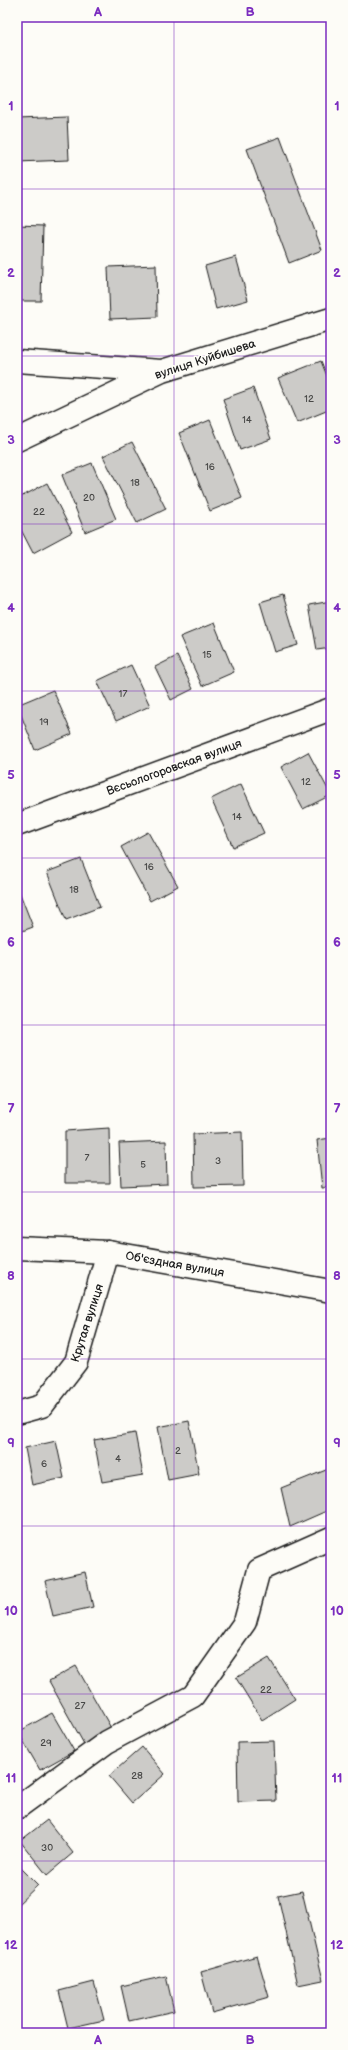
<svg xmlns="http://www.w3.org/2000/svg" width="348" height="2050" viewBox="0 0 348 2050" font-family="'Balsamiq Sans',sans-serif">
	<style>
		.building { fill: #cccbc8; stroke: #1c1c1c }
		.lines { fill: none; stroke-linecap: round; stroke-linejoin: round }
		.street-casing { stroke: #1c1c1c; stroke-width: 25 }
		.secondary-casing { stroke: #1c1c1c; stroke-width: 25 }
		.street { stroke: #fdfcf7; stroke-width: 22 }
		.secondary { stroke: #fdfcf7; stroke-width: 22 }
		.grid { fill: none; stroke: #7b2cbf; stroke-width: 1; stroke-opacity: 0.55 }
		.labels { text-anchor: middle; stroke-width: 3.5; stroke-linejoin: round; paint-order: stroke }
		.number-label { font-size: 10px; fill: #484847 }
		.street-label { font-size: 12px; fill: #1c1c1c; stroke: #fdfcf7 }
		.neatline { fill: none; stroke: #7b2cbf; stroke-width: 1.5 }
		.grid-label { font-size: 13px; text-anchor: middle; font-weight: bold; fill: #7b2cbf }
	</style>
	<rect width="100%" height="100%" fill="#fdfcf7"/>
	<filter id="ink" filterUnits="userSpaceOnUse"><feTurbulence type="fractalNoise" baseFrequency=".025" numOctaves="2"/><feDisplacementMap in="SourceGraphic" scale="8" xChannelSelector="R" yChannelSelector="G"/><feConvolveMatrix kernelMatrix="1 2 1 2 8 2 1 2 1" color-interpolation-filters="sRGB"/></filter>
	<g filter="url(#ink)">
		<!-- building -->
		<path class="building" d="M67,117L69,160L17,162V119Z
			M280,137L322,250L289,263L247,149Z
			M17,225L43,226L41,301H17Z
			M236,257L248,300L216,309L205,266Z
			M156,265L157,317L110,319L108,267Z
			M321,361L331,386V409L297,423L278,378Z
			M253,388L271,439L240,450L223,399Z
			M210,420L242,498L210,511L179,433Z
			M132,442L166,509L137,523L103,456Z
			M92,463L116,519L85,532L62,475Z
			M47,483L72,532L33,553L17,522V499Z
			M283,595L298,645L275,652L260,602Z
			M331,601V648L317,650L309,605Z
			M214,623L234,672L202,686L180,637Z
			M177,656L193,689L171,700L155,667Z
			M131,665L150,706L116,721L97,681Z
			M53,690L72,734L35,750L17,705Z
			M308,752L331,795L303,809L281,767Z
			M241,784L264,833L233,847L211,799Z
			M148,832L178,886L150,901L121,847Z
			M81,859L100,907L66,920L47,872Z
			M17,886L33,927L17,933Z
			M109,1128L110,1183H65V1131Z
			M242,1132L243,1186L194,1187L193,1134Z
			M331,1138V1187L322,1188L317,1140Z
			M166,1141L167,1184L121,1186L119,1143Z
			M189,1421L199,1474L168,1480L158,1427Z
			M135,1433L143,1475L102,1482L94,1440Z
			M56,1441L64,1478L32,1485L25,1448Z
			M331,1468V1509L290,1527L281,1488Z
			M85,1572L93,1607L53,1616L45,1581Z
			M269,1658L295,1699L262,1720L236,1678Z
			M76,1666L111,1728L84,1744L49,1681Z
			M52,1713L74,1751L40,1770L18,1732Z
			M274,1741L276,1801L238,1802L237,1742Z
			M142,1747L165,1774L132,1803L109,1776Z
			M47,1820L73,1853L47,1875L20,1841Z
			M17,1864L38,1885L17,1905Z
			M302,1891L323,1980L298,1985L278,1896Z
			M331,1926V1944L328,1927Z
			M257,1956L269,1997L212,2013L201,1972Z
			M166,1976L174,2011L129,2021L121,1986Z
			M94,1982L104,2020L68,2028L59,1991Z"/>
		<g class="lines">
			<defs>
				<path id="street" d="M17,361L161,371
					M17,440L162,371L331,319
					M17,825L331,709
					M17,1413L42,1406L76,1362L108,1252
					M17,1808L107,1742L193,1696L245,1622L259,1570L331,1538"/>
				<path id="secondary" d="M17,1248L108,1252L331,1291"/>
			</defs>
			<!-- street casing -->
			<use href="#street" class="street-casing"/>
			<!-- secondary casing -->
			<use href="#secondary" class="secondary-casing"/>
			<!-- street -->
			<use href="#street" class="street"/>
			<!-- secondary -->
			<use href="#secondary" class="secondary"/>
		</g>
	</g>
	<!-- grid -->
	<path class="grid" d="M174,17V2033M17,189H331M17,356H331M17,524H331M17,691H331M17,858H331M17,1025H331M17,1192H331M17,1359H331M17,1526H331M17,1694H331M17,1861H331"/>
	<g class="labels">
		<!-- number labels -->
		<g class="number-label">
			<text x="309" y="402">12</text>
			<text x="247" y="423">14</text>
			<text x="210" y="470">16</text>
			<text x="135" y="486">18</text>
			<text x="89" y="501">20</text>
			<text x="39" y="515">22</text>
			<text x="207" y="658">15</text>
			<text x="123" y="697">17</text>
			<text x="44" y="725">19</text>
			<text x="306" y="785">12</text>
			<text x="237" y="820">14</text>
			<text x="149" y="870">16</text>
			<text x="74" y="893">18</text>
			<text x="87" y="1161">7</text>
			<text x="218" y="1164">3</text>
			<text x="143" y="1168">5</text>
			<text x="178" y="1454">2</text>
			<text x="118" y="1462">4</text>
			<text x="44" y="1467">6</text>
			<text x="266" y="1693">22</text>
			<text x="80" y="1709">27</text>
			<text x="46" y="1746">29</text>
			<text x="137" y="1779">28</text>
			<text x="47" y="1851">30</text>
		</g>
		<!-- street labels -->
		<g class="street-label">
			<text transform="translate(205 359) rotate(-18)" y="4">вулиця Куйбишева</text>
			<text transform="translate(174 767) rotate(-20)" y="4">Вєсьологоровская вулиця</text>
			<text transform="translate(175 1264) rotate(10)" y="4">Об'єздная вулиця</text>
			<text transform="translate(87 1323) rotate(-72)" y="4">Крутая вулиця</text>
		</g>
	</g>
	<!-- margin -->
	<rect width="348" height="2050" fill="none" stroke="#fdfcf7" stroke-width="44"/>
	<rect x="22" y="22" width="304" height="2006" class="neatline"/>
	<g class="grid-label">
		<text x="98" y="16">A</text>
		<text x="250" y="16">B</text>
		<text x="11" y="110">1</text>
		<text x="337" y="110">1</text>
		<text x="11" y="277">2</text>
		<text x="337" y="277">2</text>
		<text x="11" y="444">3</text>
		<text x="337" y="444">3</text>
		<text x="11" y="612">4</text>
		<text x="337" y="612">4</text>
		<text x="11" y="779">5</text>
		<text x="337" y="779">5</text>
		<text x="11" y="946">6</text>
		<text x="337" y="946">6</text>
		<text x="11" y="1113">7</text>
		<text x="337" y="1113">7</text>
		<text x="11" y="1280">8</text>
		<text x="337" y="1280">8</text>
		<text x="11" y="1447">9</text>
		<text x="337" y="1447">9</text>
		<text x="11" y="1615">10</text>
		<text x="337" y="1615">10</text>
		<text x="11" y="1782">11</text>
		<text x="337" y="1782">11</text>
		<text x="11" y="1949">12</text>
		<text x="337" y="1949">12</text>
		<text x="98" y="2044">A</text>
		<text x="250" y="2044">B</text>
	</g>
</svg>
